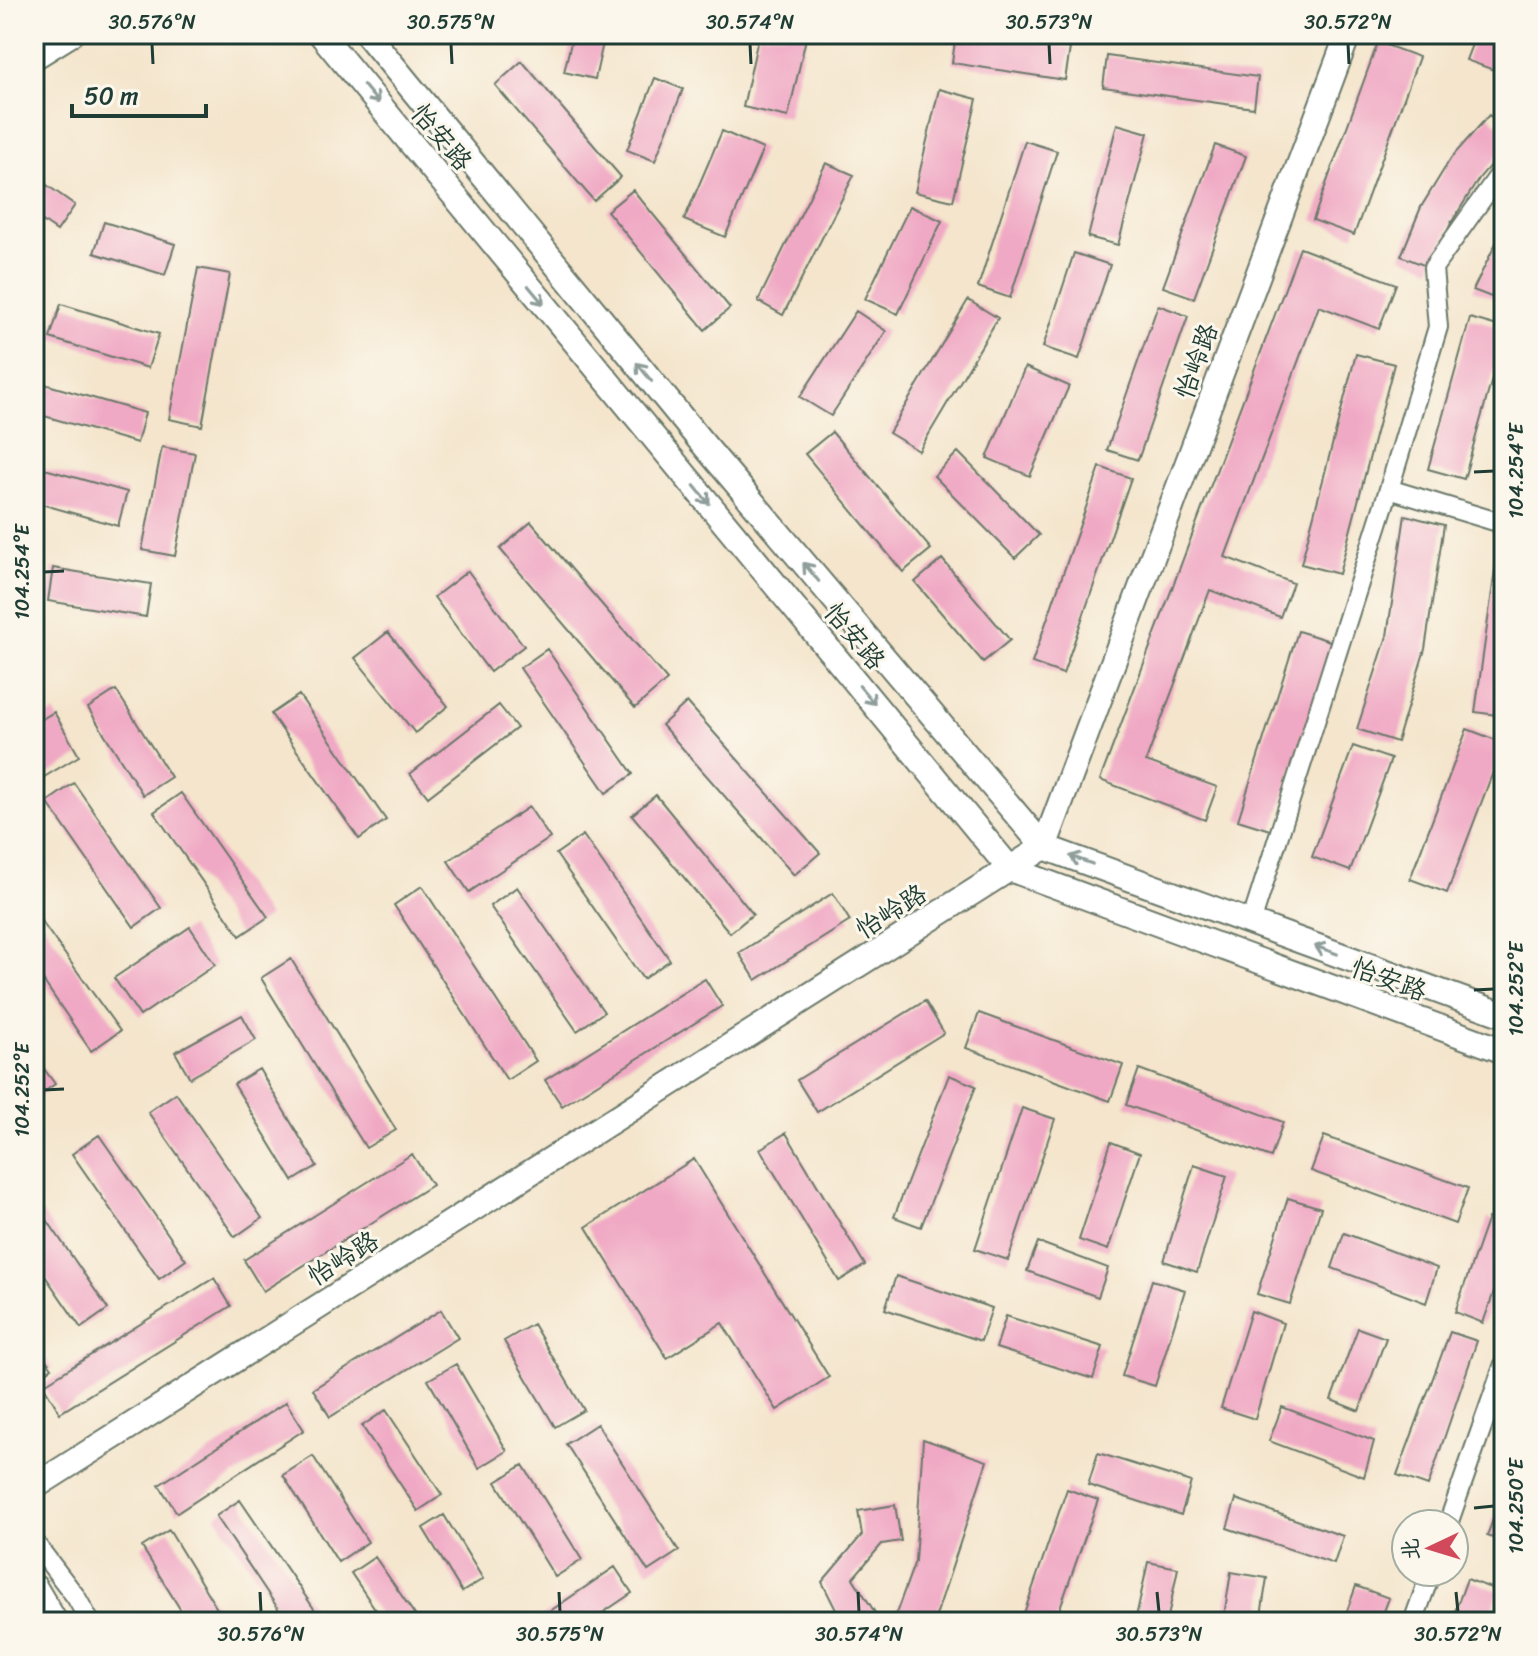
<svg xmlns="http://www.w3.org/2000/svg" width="1538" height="1656" viewBox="0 0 1538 1656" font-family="Sriracha,'LXGW WenKai TC',sans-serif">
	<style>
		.building { fill: #f0a9c4 }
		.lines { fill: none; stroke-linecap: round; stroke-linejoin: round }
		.minor-casing { stroke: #6a7869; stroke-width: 22 }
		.tertiary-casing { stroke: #6a7869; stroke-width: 28 }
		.secondary-casing { stroke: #6a7869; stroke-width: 30 }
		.minor { stroke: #fff; stroke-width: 18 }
		.tertiary { stroke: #fff; stroke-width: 24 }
		.secondary { stroke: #fff; stroke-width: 26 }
		.oneway { stroke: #8f9e9a }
		.ticks { fill: none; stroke: #1f3d34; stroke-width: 3 }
		.labels { text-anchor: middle; stroke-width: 6; stroke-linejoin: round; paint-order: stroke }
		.street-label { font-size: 26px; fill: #1f3d34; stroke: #fbf7ec }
		.neatline { fill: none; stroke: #1f3d34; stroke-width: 3 }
		.ticks-label { font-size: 20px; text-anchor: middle; fill: #1f3d34 }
	</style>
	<rect width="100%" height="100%" fill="#fbf7ec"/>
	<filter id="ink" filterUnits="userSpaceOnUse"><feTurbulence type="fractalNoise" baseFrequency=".0125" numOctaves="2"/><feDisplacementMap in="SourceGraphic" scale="16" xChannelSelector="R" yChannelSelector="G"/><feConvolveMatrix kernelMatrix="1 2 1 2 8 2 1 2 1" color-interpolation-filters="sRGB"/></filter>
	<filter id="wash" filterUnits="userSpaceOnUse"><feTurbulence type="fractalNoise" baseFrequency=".006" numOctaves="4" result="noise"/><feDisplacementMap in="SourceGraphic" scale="32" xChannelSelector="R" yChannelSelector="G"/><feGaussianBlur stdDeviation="1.8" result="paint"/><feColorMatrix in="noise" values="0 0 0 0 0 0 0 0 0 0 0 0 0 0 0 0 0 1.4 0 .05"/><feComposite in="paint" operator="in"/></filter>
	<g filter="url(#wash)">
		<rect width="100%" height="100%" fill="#f4e5cc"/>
		<g id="blocks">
			<!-- building -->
			<path class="building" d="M573,34H605L595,79L564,72Z
				M759,34H807L788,117L743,107Z
				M956,34H977L1070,48L1065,80L952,63Z
				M1476,34H1504V67L1502,73L1466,60Z
				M1378,42L1419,57L1354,235L1313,220Z
				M1107,56L1258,77L1254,108L1103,87Z
				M522,61L621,177L594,201L495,85Z
				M655,78L683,89L655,161L627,150Z
				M939,89L977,99L953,201L915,192Z
				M1489,115L1504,130V149L1480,177L1451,223L1431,268L1401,256L1421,207L1451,158Z
				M1117,124L1148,133L1118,245L1088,237Z
				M722,131L763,149L725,237L684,220Z
				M1025,141L1057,151L1010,298L978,287Z
				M1215,145L1246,156L1194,298L1163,287Z
				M826,163L854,175L783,315L758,301Z
				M34,176L75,205L57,231L34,215Z
				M633,190L730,308L705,330L607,211Z
				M910,206L942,221L898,314L865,299Z
				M104,222L175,244L165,275L94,253Z
				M1504,230V291L1499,300L1473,290L1499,237Z
				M1300,248L1396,284L1379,329L1319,306L1225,557L1293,583L1280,617L1210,590L1146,761L1217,787L1205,820L1100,780Z
				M1074,253L1110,265L1079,359L1043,347Z
				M198,268L230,274L202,426L169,419Z
				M968,300L998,318L919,451L889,433Z
				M61,304L159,334L148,368L50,338Z
				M1158,305L1188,316L1138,460L1107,450Z
				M856,311L886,331L831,416L800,397Z
				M1470,318L1504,328V336L1464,479L1428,469Z
				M1356,354L1394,364L1339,574L1301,564Z
				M1025,367L1069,386L1030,476L987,458Z
				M34,381L145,413L137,443L34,413Z
				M832,432L931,549L903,572L805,454Z
				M162,447L195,453L175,556L142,550Z
				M958,452L1039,535L1015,558L934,476Z
				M34,466L127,492L118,526L34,502Z
				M1100,467L1131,478L1063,674L1032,663Z
				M1405,515L1444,525L1425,649L1397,742L1357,729L1387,636Z
				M531,522L667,680L635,708L500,549Z
				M1497,556L1504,557V716L1475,712Z
				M942,559L1010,640L983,662L915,582Z
				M53,568L151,584L146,617L48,601Z
				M468,571L524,646L490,672L434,597Z
				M1298,631L1333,642L1273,831L1238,820Z
				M388,632L448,706L415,733L355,658Z
				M547,649L633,774L606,793L520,668Z
				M116,690L171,777L143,795L88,708Z
				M299,695L386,820L359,839L271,714Z
				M687,702L820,853L794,875L662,725Z
				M499,705L517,728L428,797L410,774Z
				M54,712L79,756L34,783V724Z
				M1467,729L1504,743L1447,893L1410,879Z
				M1353,746L1391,759L1350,871L1312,857Z
				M74,783L161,908L134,927L47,802Z
				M181,793L268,917L240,936L154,812Z
				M656,795L753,914L730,933L632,815Z
				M529,807L550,838L469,892L448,861Z
				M583,835L670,960L643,979L556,854Z
				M422,886L536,1061L507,1080L394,905Z
				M517,887L604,1012L577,1031L490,906Z
				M833,893L850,921L756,980L739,953Z
				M34,911L120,1031L91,1051L34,967Z
				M190,927L215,965L140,1016L114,978Z
				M291,959L396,1130L366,1148L261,978Z
				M705,979L722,1006L562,1106L545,1080Z
				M925,1001L944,1033L817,1112L797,1080Z
				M979,1013L1123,1065L1110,1101L966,1048Z
				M242,1015L256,1040L190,1078L175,1052Z
				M34,1055L55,1084L34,1099Z
				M259,1069L317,1166L293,1181L234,1084Z
				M1139,1069L1283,1122L1271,1157L1126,1105Z
				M949,1075L976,1086L921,1227L894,1217Z
				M176,1093L262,1218L235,1237L148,1112Z
				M1022,1108L1055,1119L1008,1260L975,1249Z
				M786,1133L865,1265L839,1281L760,1149Z
				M99,1135L186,1260L159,1279L72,1154Z
				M1324,1136L1468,1188L1455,1224L1311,1171Z
				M1111,1142L1140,1153L1108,1250L1079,1240Z
				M412,1154L432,1185L263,1291L244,1260Z
				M694,1159L829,1377L777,1410L722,1323L667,1358L586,1227Z
				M1194,1165L1227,1176L1197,1272L1164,1261Z
				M1288,1198L1321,1208L1290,1304L1257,1294Z
				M34,1201L108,1309L81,1328L34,1260Z
				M1488,1218L1504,1224V1263L1483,1323L1455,1312Z
				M1344,1233L1437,1268L1426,1303L1332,1268Z
				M1038,1242L1108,1268L1098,1297L1027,1271Z
				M896,1276L992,1308L981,1341L885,1309Z
				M214,1278L231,1306L60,1413L43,1385Z
				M1152,1280L1185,1290L1155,1386L1122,1376Z
				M441,1310L458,1338L330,1417L313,1389Z
				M1251,1311L1283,1323L1255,1419L1221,1408Z
				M1006,1316L1103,1347L1093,1379L996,1348Z
				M533,1324L584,1410L555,1427L504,1341Z
				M1358,1328L1386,1338L1359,1411L1331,1400Z
				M1450,1332L1477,1341L1428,1486L1397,1475Z
				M34,1343L52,1368L34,1381Z
				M456,1364L507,1451L479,1468L428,1380Z
				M286,1402L304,1430L177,1513L159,1485Z
				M1282,1407L1374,1441L1364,1477L1269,1441Z
				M386,1410L442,1495L418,1511L362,1426Z
				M597,1424L679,1551L648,1571L566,1444Z
				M923,1439L987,1461L934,1622H893L915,1561Z
				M1098,1453L1191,1482L1181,1515L1088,1485Z
				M313,1456L368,1542L338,1562L283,1475Z
				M523,1465L582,1560L555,1577L496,1482Z
				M1067,1489L1098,1500L1055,1622H1021Z
				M1504,1489V1542L1487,1536Z
				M1236,1499L1343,1536L1334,1564L1227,1528Z
				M240,1500L323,1622H287L216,1516Z
				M895,1505L901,1541L882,1544L853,1578L881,1622H842L822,1582L862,1535L858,1511Z
				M444,1515L483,1579L462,1592L423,1528Z
				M169,1530L225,1622H188L142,1547Z
				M375,1557L417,1618L411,1622H384L351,1573Z
				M1148,1562L1178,1568L1167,1622H1135Z
				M615,1567L632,1593L589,1622H534Z
				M1231,1572L1267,1578L1260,1622H1223Z
				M1467,1579L1499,1591L1488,1622H1451Z
				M1356,1586L1389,1598L1380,1622H1343Z"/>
		</g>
	</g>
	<g filter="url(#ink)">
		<use href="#blocks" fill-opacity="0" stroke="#6a7869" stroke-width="2"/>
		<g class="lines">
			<defs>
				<path id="minor" d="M1389,489L1504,524
					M1251,923L1389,489L1438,327L1433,268L1504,168
					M1448,1524L1504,1364
					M34,1542L76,1597L90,1622
					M1413,1622L1431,1572"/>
				<path id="tertiary" d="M321,34L1010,869L1504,1051
					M367,34L699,439L1044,847L1504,1015
					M34,57L71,34
					M34,1487L1044,847L1348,34"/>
				<path id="secondary" d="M34,1588L54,1622"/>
			</defs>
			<!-- minor casing -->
			<use href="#minor" class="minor-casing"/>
			<!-- tertiary casing -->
			<use href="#tertiary" class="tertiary-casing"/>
			<!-- secondary casing -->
			<use href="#secondary" class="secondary-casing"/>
			<!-- minor -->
			<use href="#minor" class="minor"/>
			<!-- tertiary -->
			<use href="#tertiary" class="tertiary"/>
			<!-- secondary -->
			<use href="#secondary" class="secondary"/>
		</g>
		<!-- one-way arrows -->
		<defs><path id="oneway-shaft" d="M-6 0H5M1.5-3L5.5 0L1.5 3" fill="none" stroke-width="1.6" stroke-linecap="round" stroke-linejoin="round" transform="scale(2)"/></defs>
		<g class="oneway">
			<use href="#oneway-shaft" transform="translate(371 94) rotate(50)"/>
			<use href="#oneway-shaft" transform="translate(536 295) rotate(50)"/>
			<use href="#oneway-shaft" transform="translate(644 372) rotate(-129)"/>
			<use href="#oneway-shaft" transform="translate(702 495) rotate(50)"/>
			<use href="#oneway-shaft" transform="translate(811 572) rotate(-130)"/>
			<use href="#oneway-shaft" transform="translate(867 695) rotate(50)"/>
			<use href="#oneway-shaft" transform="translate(1081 860) rotate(-160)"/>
			<use href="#oneway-shaft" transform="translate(1326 950) rotate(-160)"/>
		</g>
	</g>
	<!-- ticks -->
	<path class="ticks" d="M152,44L153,64M451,44L452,64M750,44L751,64M1049,44L1050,64M1348,44L1349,64M1474,472L1494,471M44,572L64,571M1474,990L1494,989M44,1090L64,1089M1474,1508L1494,1506M260,1592L261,1612M559,1592L560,1612M858,1592L859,1612M1157,1592L1159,1612M1456,1592L1458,1612"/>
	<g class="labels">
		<!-- street labels -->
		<g class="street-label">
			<text transform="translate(442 137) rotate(50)" y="9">怡安路</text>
			<text transform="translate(1196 361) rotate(-70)" y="9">怡岭路</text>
			<text transform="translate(855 636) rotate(50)" y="9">怡安路</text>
			<text transform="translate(891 911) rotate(-32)" y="9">怡岭路</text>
			<text transform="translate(1389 979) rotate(20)" y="9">怡安路</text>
			<text transform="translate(343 1258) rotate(-32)" y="9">怡岭路</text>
		</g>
	</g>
	<!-- margin -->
	<rect width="1538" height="1656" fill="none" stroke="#fbf7ec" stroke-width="88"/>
	<!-- north arrow -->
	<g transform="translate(1430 1548) rotate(266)"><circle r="38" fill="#fbf7ec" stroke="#a3ada2" stroke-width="2"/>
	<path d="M0-6L14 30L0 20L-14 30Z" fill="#d1495b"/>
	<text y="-12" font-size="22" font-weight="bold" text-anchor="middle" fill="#1f3d34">北</text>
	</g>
	<!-- scale -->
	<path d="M72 104v12h134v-12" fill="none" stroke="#1f3d34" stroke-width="4"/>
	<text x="84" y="104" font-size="24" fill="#1f3d34" stroke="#fbf7ec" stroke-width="6" paint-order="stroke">50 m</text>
	<rect x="44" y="44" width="1450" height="1568" class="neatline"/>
	<g class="ticks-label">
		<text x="152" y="29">30.576°N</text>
		<text x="451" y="29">30.575°N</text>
		<text x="750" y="29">30.574°N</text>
		<text x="1049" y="29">30.573°N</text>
		<text x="1348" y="29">30.572°N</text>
		<text transform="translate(1516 471) rotate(-90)" y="7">104.254°E</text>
		<text transform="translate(22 572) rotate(-90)" y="7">104.254°E</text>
		<text transform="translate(1516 989) rotate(-90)" y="7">104.252°E</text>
		<text transform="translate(22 1090) rotate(-90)" y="7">104.252°E</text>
		<text transform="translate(1516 1506) rotate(-90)" y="7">104.250°E</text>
		<text x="261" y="1641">30.576°N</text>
		<text x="560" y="1641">30.575°N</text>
		<text x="859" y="1641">30.574°N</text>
		<text x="1159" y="1641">30.573°N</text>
		<text x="1458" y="1641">30.572°N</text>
	</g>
</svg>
